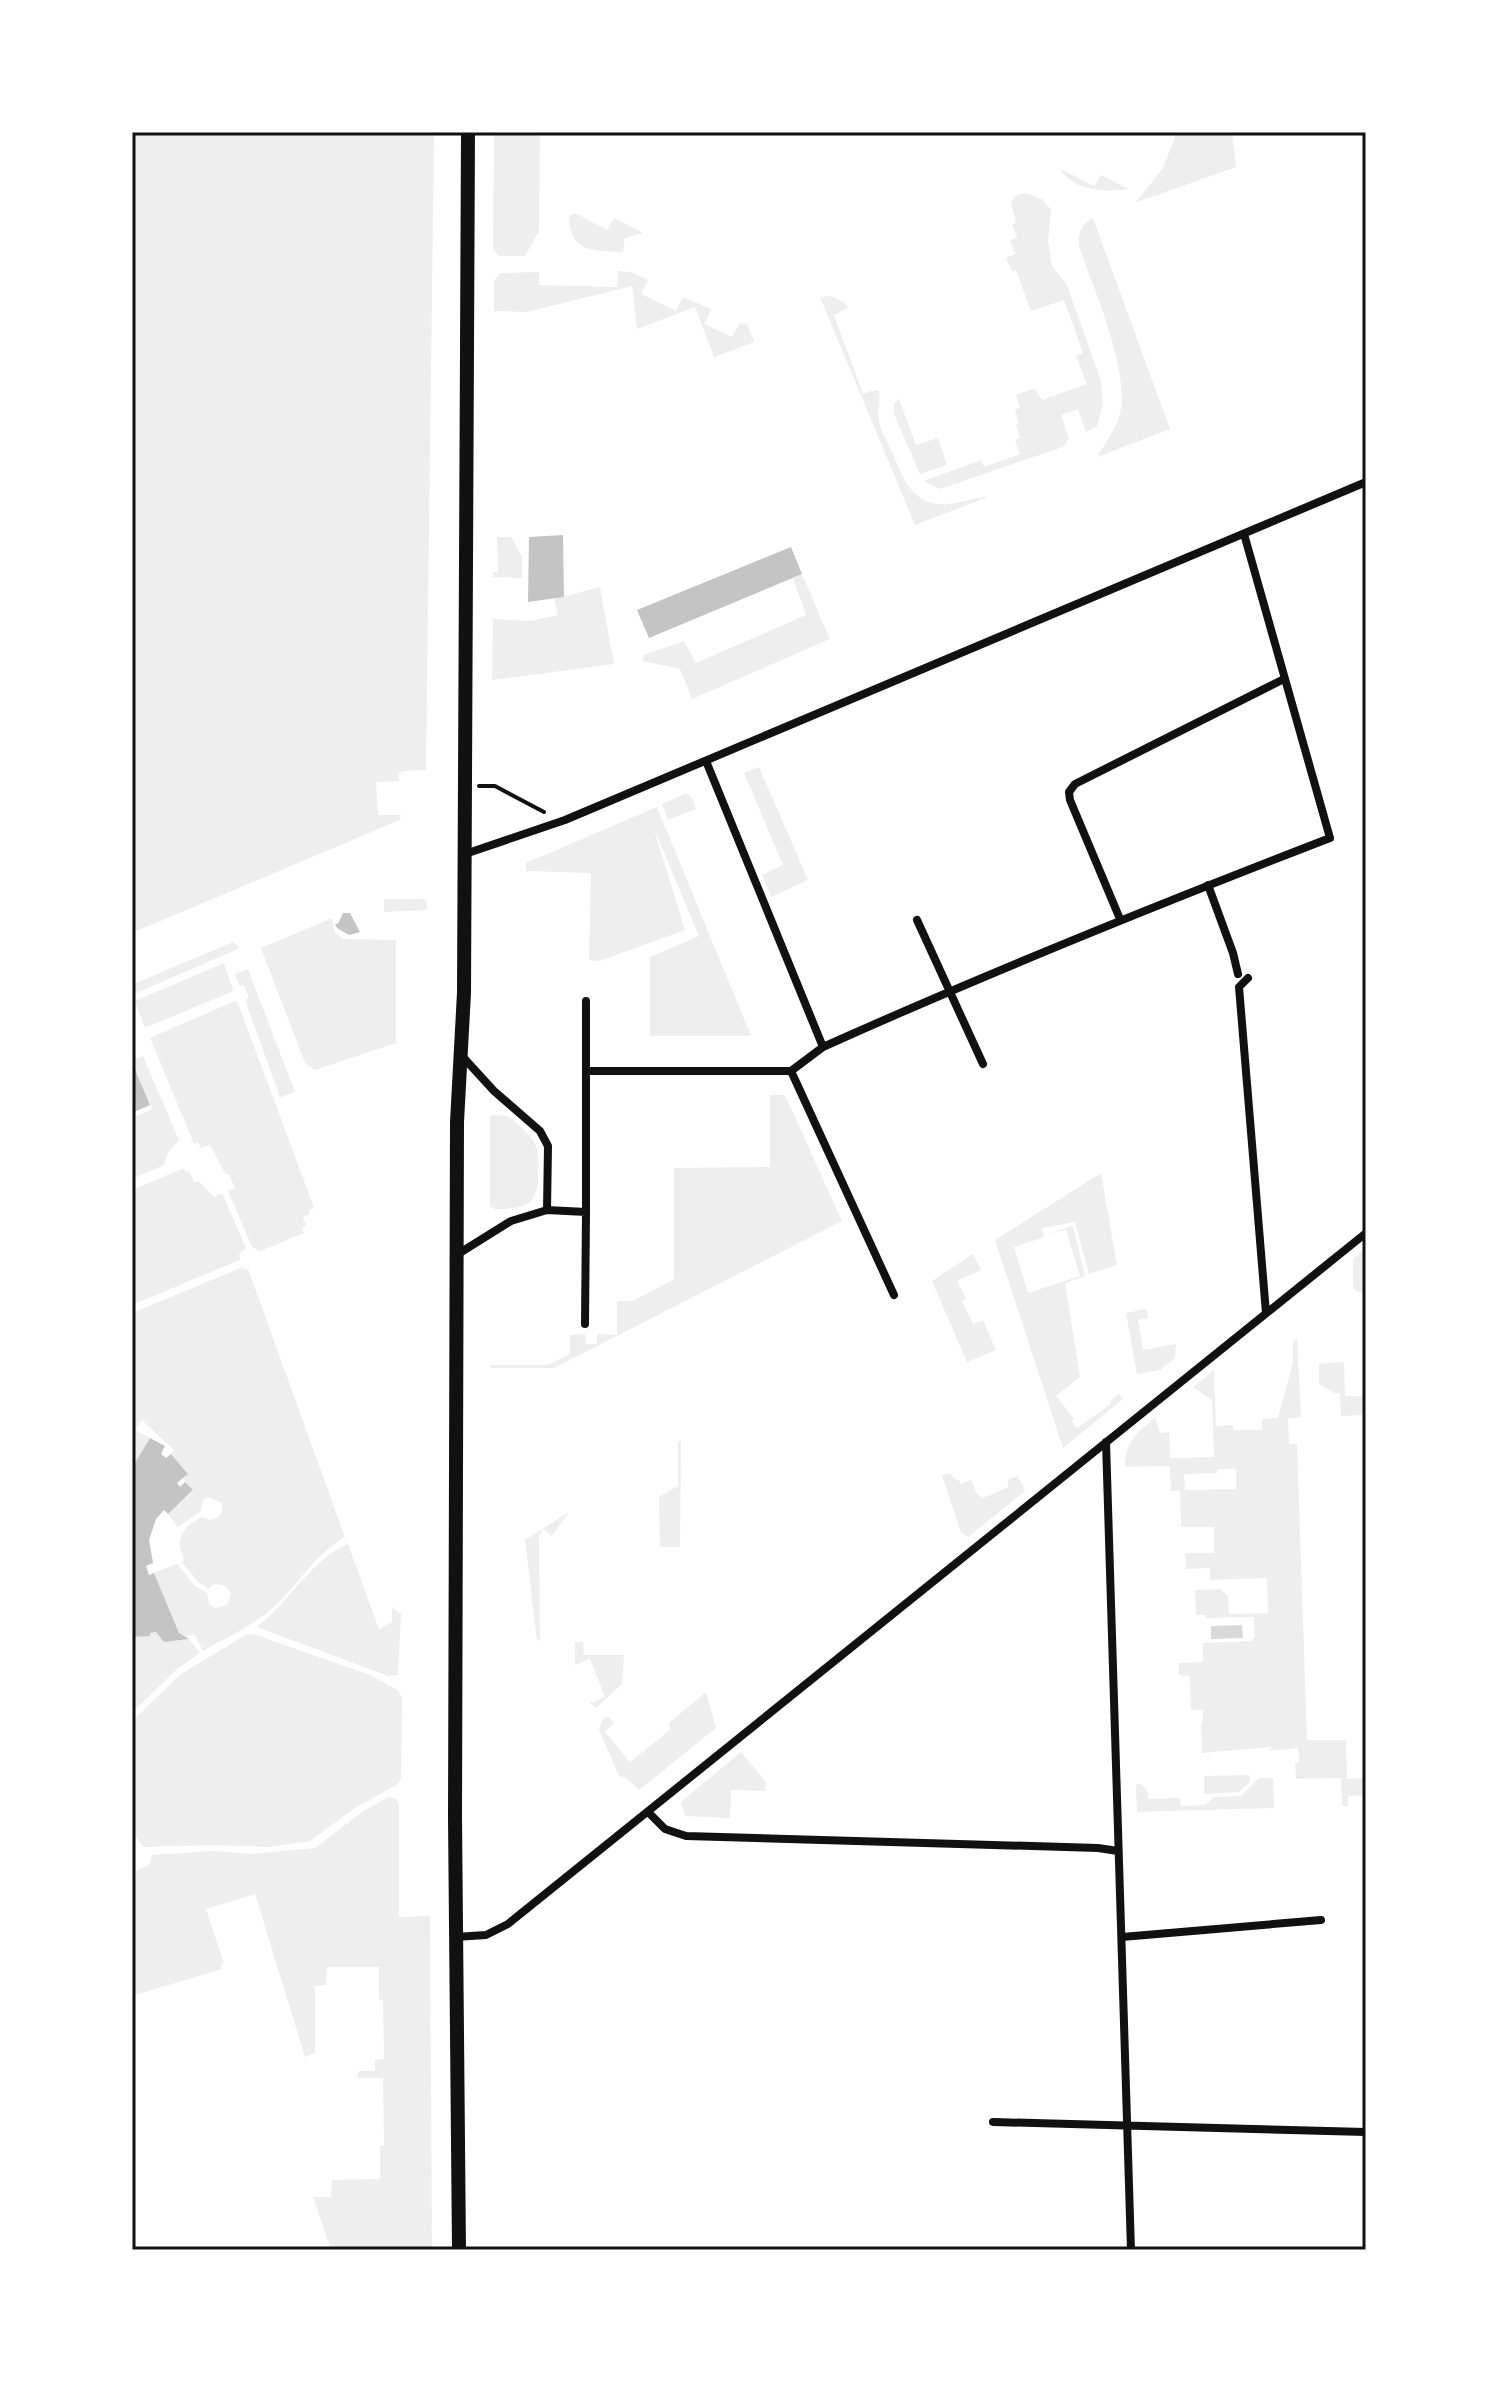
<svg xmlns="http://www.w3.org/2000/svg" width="1498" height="2382" viewBox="0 0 1498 2382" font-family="Ubuntu,sans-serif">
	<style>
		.green { fill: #eee; fill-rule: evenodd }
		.water { fill: #d9d9d9 }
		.building { fill: #c4c4c4 }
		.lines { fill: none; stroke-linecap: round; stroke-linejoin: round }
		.path { stroke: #111; stroke-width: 4 }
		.minor { stroke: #111; stroke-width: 8 }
		.secondary { stroke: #111; stroke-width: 14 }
		.neatline { fill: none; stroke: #111; stroke-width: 3 }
	</style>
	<rect width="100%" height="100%" fill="#fff"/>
	<!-- green -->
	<path class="green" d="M132,132H434L426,770L403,771L399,774V781L376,782L378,815H401L400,820L132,933Z
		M494,132H540L539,231L525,256H499L493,249Z
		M1177,132H1232L1236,167L1135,203L1163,168Z
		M1059,168L1094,186L1101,175L1129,189C1105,193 1074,191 1059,168Z
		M1027,193L1042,199L1051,210L1048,241L1052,266L1067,285L1101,381L1103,404L1097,426L1086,432L1078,409L1061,415L1069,438L1063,447L940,489L924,481L981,460L984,467L1020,454L1015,440L1020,438L1016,424L1019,423L1015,410L1020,408L1016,395L1034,388L1042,400L1087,384L1076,356L1083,353L1064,300L1031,311L1016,270L1012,271L1006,258L1015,254L1010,240L1017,238L1012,224L1016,223L1011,202L1016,195Z
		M575,213L607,230L614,218L643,233L625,238L623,252C593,250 570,254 569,216Z
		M1093,218L1170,429L1097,457C1105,443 1116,429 1120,413C1130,371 1093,287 1079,246C1078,233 1081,224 1093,218Z
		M618,271L631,272L648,280L641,294L676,311L683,297L711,309L705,324L732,337L740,323L747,324L754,342L714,357L695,307L637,329L632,286L527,312L494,311V280L501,273L539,272V285L617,287Z
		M831,296L845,303L848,308L834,315L863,394L878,389C882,400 877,409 879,420C880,430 887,440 891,450C901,472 909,501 938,504C954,506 971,497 988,497L915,525L820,297Z
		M899,399L916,445L938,438L947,465L920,474L894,414V403Z
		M497,537H511L522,557V578L493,577V572H498Z
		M802,574L830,639L692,699L680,669L643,661L644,655L684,641L696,663L806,615L793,578Z
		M600,587L614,664L492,680L493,619L531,621L558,615L554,599Z
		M759,767L808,880L771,897L762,875L783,865L744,773Z
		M686,793L692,798L696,809L668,820L662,804Z
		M657,807L751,1036H650V957L699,936L653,826L685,930L600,961L589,960L591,873L526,871V863Z
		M384,899H423L427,901V910L384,912Z
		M332,918L335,932L343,939L396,940V1043L315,1070L305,1063L261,948Z
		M233,942L240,948L136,993L133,987L136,983Z
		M224,963L233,989L231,992L145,1028L135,1001Z
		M248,969L295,1092L280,1097L245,1000L249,998L244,985L240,986L235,974Z
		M235,1001L238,1003L314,1208L309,1210L310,1214L303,1217L306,1226L302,1228L304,1233L258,1252L251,1245L228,1191L235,1188L229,1174L226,1175L210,1145L201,1148L198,1142L194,1144L150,1038Z
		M143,1056L179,1140L168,1152L164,1165L132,1179V1118L152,1109L132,1061Z
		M770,1095H785L842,1221L554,1368H491V1365H548L570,1354V1335L585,1334L586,1344H597V1334L617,1335V1301H633L674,1279V1168L770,1167Z
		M492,1115L508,1116C517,1124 528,1132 534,1142C539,1150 537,1158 538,1167C539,1204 530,1209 494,1209L490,1206V1117Z
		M184,1168L186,1172L189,1171L194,1182L199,1181L214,1197L222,1193L246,1248L239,1254L240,1260L132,1305V1190Z
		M1101,1173L1117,1265L1089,1274L1075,1222L1042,1228L1044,1237L1014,1247L1028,1293L1080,1276L1066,1230L1050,1233L1073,1226L1085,1276L1065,1283L1080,1377L1056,1396L1074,1419L1072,1422L1077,1428L1111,1404L1110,1401L1119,1394L1123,1399L1063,1448L995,1240Z
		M1366,1248V1292H1357L1353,1287V1259Z
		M973,1254L981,1270L957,1281L966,1299L962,1301L973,1324L983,1320L996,1350L967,1362L932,1281Z
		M243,1267L244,1270L248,1269L345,1537C316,1554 301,1580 278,1603C257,1624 228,1637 203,1651L195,1635L184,1636L179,1633L154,1573L177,1564L195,1586L207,1593L209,1604L216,1608L227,1605L231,1594C226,1585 222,1583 212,1585L209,1589L198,1582L182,1562L184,1560C175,1539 182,1527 202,1517L210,1520L219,1517L222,1510V1503L209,1497L203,1500L201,1511L178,1527L168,1514L193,1491L183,1479L188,1474L171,1454L174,1450L142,1420L135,1430L150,1438L132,1468V1313Z
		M1146,1309L1148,1318L1138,1320L1143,1350L1176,1344L1175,1358L1160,1370L1137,1374L1126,1313Z
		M1297,1339L1301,1417L1288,1418L1289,1444H1297L1307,1740H1346L1347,1779L1366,1778V1795L1348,1796V1806H1342L1341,1778L1296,1779L1295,1763L1299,1762L1298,1748L1270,1751L1271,1747L1202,1753L1201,1723L1203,1722V1710H1191L1190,1676L1179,1675V1663L1203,1662V1643L1251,1641L1255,1637L1254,1617L1206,1618L1205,1615H1196L1195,1590L1220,1589L1228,1596L1229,1614L1268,1613L1267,1578L1210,1580V1568L1186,1569L1185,1553H1214V1527H1181L1180,1491H1171L1170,1466L1125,1467C1125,1442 1136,1433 1155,1418L1160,1433L1169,1432L1170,1458L1214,1457L1212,1400L1193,1387L1214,1370L1216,1426L1233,1425V1430H1262V1419L1278,1418L1293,1362V1340ZM1218,1469H1236V1489L1185,1490L1184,1474L1217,1473Z
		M1344,1362L1345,1396H1366V1415L1341,1416L1340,1393H1334L1319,1384V1364Z
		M681,1441L680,1547H660L659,1497L678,1486V1442Z
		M950,1473L954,1479L959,1480L960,1484L971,1480L977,1494L983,1498L1009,1487L1007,1480L1018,1476L1025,1491L968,1537L961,1533L942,1475Z
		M569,1512L552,1536L543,1529L539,1536L540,1639L537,1641L525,1540Z
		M348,1544L379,1629L392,1622V1607L401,1614L398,1675L388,1676L257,1627C288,1603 313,1558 348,1544Z
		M156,1632L164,1642L189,1639L200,1653L177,1669L132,1713V1637L150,1636V1633Z
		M253,1634L370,1675L398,1690L402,1698L401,1778L398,1784L355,1808L310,1841L269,1847L213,1845L143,1847L132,1831V1721L181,1674L246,1635Z
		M575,1642H583L584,1655H624L622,1684L596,1708L590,1703L605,1697L590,1659L575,1665Z
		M706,1692L716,1728L639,1790L627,1778L619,1776L599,1730L602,1720L608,1716L614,1723L605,1732L630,1762L670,1730L669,1723Z
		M741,1752L766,1782L765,1791L731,1790L730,1818L685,1816L681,1802Z
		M1250,1775V1782L1239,1792L1204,1794V1776Z
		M1259,1778H1273L1274,1808L1137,1812L1136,1784H1141L1148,1791V1799L1180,1798L1181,1806L1205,1805L1214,1797L1241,1796Z
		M388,1797L397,1799L399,1805V1917L430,1916L432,2250H331L313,2197H331L332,2180L380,2179V2146H384L383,2078H358V2071H375V2060L384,2059L383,2000L379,1999V1967H327L326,1985L315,1986V2053L305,2057L255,1894L206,1909L224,1964L221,1965L222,1969L132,1996V1895L137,1870L149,1865L152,1855L213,1851L252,1854L315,1848L362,1812Z"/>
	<!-- water -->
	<path class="water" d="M1242,1625L1243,1638L1211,1639V1626Z"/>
	<!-- building -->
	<path class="building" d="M563,535L564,597L528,602L529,537Z
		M791,547L802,574L649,638L637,610Z
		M343,913H350L360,932L349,935L337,928L335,924H338Z
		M132,1062L150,1105L132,1113Z
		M150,1438L165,1446L161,1454L166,1458L171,1454L188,1474L177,1483L180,1487L185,1482L193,1490L168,1514L164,1510L156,1519L149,1540L153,1563L146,1566L149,1575L154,1573L179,1633L189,1639L164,1642L156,1632L150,1633V1636L132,1637V1468Z"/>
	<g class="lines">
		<!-- path -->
		<path class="path" d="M479,786H495L544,812"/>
		<!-- minor -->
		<path class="minor" d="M706,761L823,1047L791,1071L894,1295
			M465,854L565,820L1366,482
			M1208,885L1233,953L1238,974
			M1120,919L1070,800L1069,792L1075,784L1284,679
			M917,920L983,1064
			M1248,978L1239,987L1266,1313
			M823,1047C990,972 1159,904 1330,838L1244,534
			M462,1056L494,1091L540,1131L548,1146L547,1210
			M586,1071V1001
			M458,1254L511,1221L547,1210L586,1212V1071H791
			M585,1324L586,1212
			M1106,1442L1131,2250
			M648,1812L665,1829L686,1836L1098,1848L1118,1851
			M455,1937L486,1935L508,1924L1366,1233
			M1122,1937L1321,1920
			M993,2122L1366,2132"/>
		<!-- secondary -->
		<path class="secondary" d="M459,2250L455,1817L457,1122L464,993L468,132"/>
	</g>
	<!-- border -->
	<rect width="1498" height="2382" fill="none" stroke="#ffffff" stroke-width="268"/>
	<rect x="134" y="134" width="1230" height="2114" class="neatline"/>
</svg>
